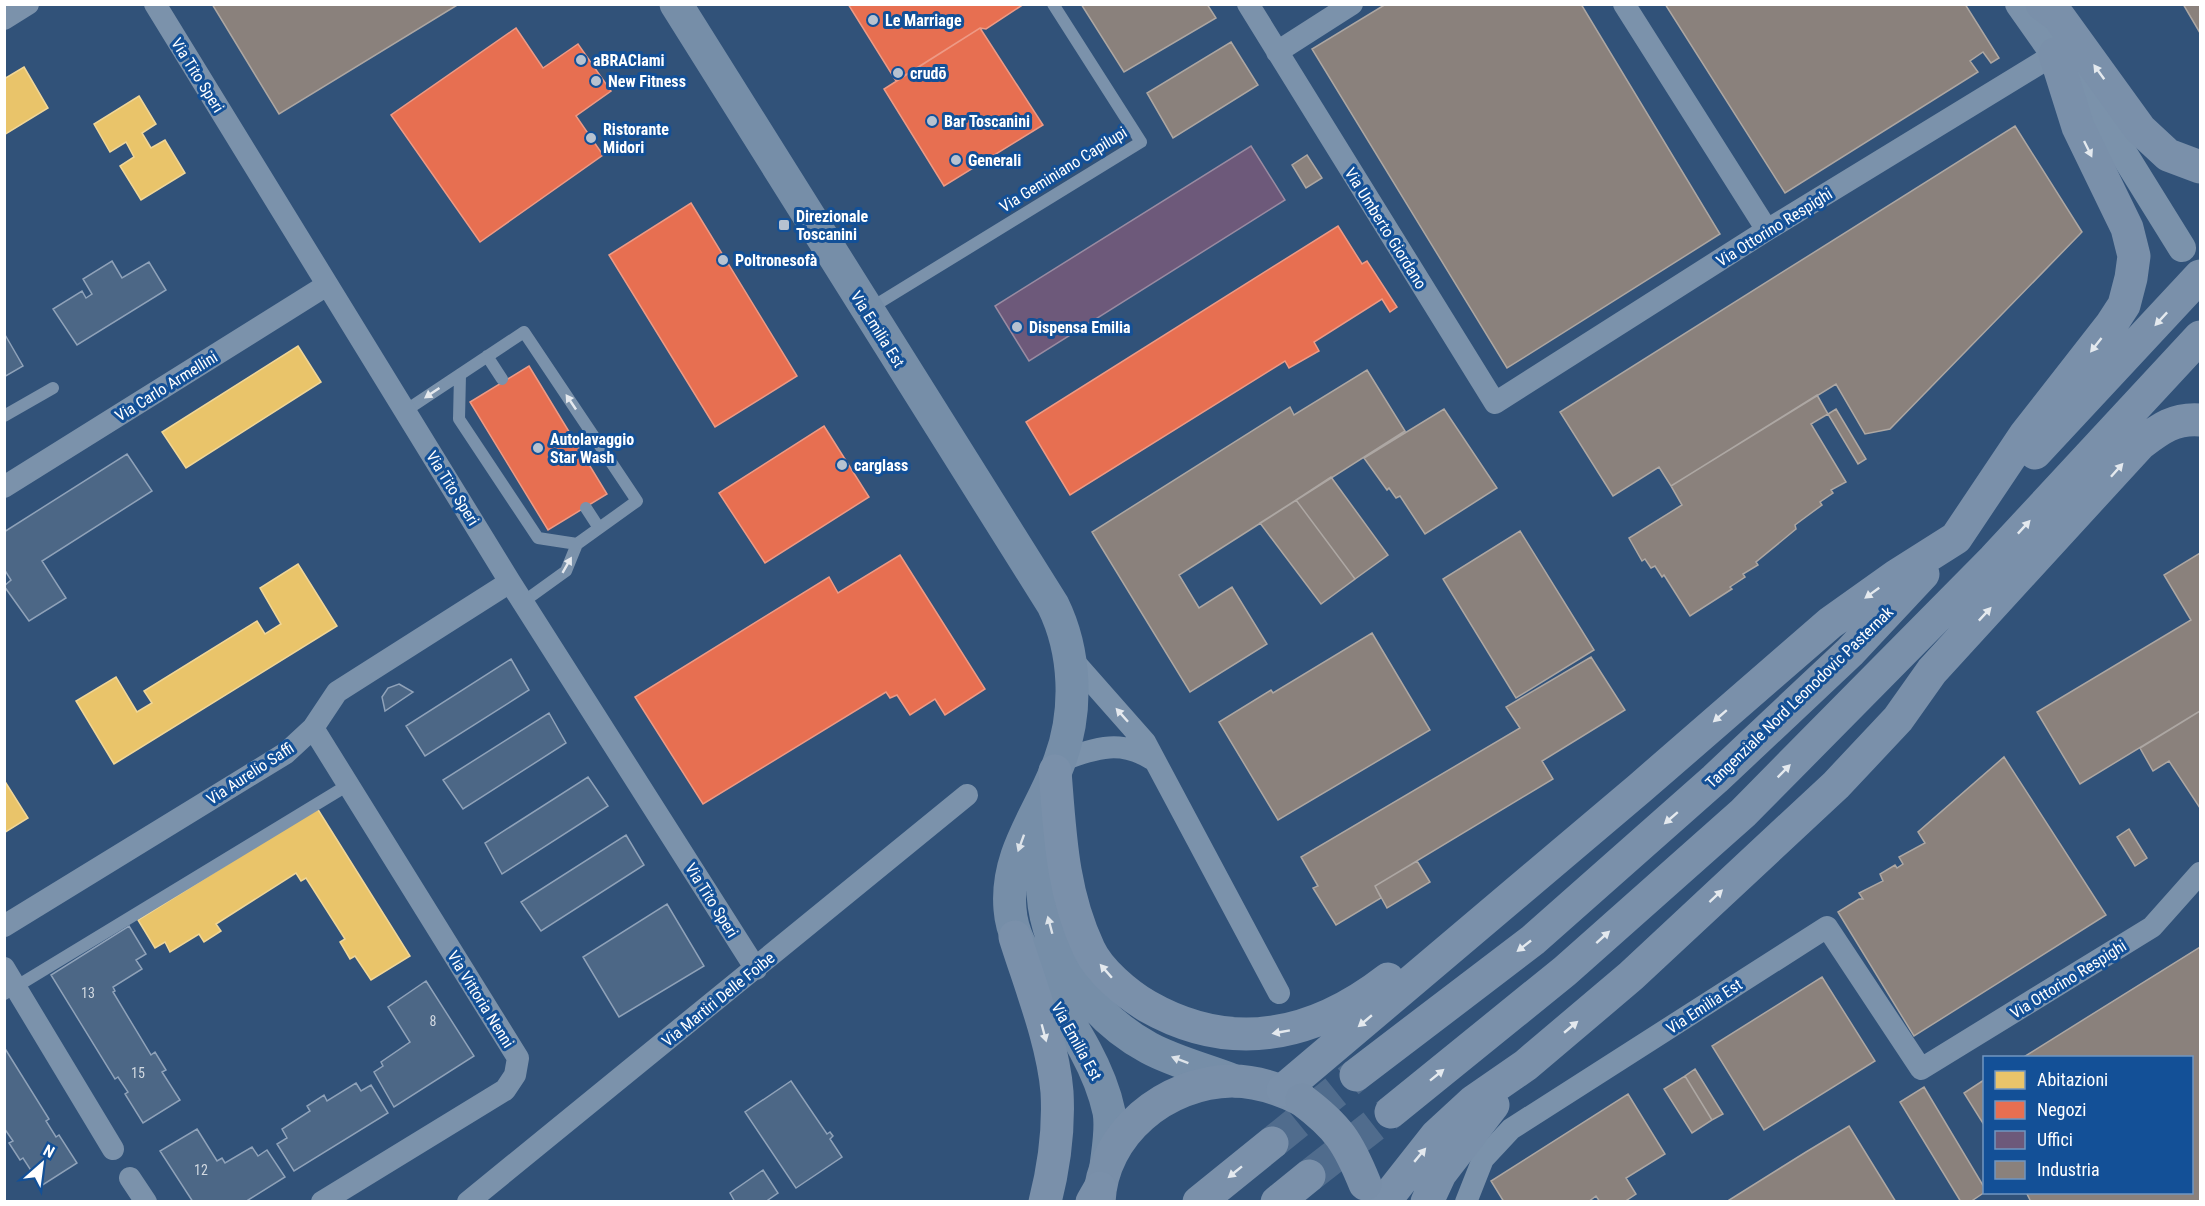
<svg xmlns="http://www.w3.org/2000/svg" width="2205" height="1206" viewBox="0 0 2205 1206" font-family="'Roboto Condensed',sans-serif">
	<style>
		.homes { fill: #e9c46a; stroke: #f0d697; stroke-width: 1.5 }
		.shops { fill: #e76f51; stroke: #ee9a85; stroke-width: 1.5 }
		.offices { fill: #6d597a; stroke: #998ba2; stroke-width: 1.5 }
		.industry { fill: #8a817c; stroke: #ada7a3; stroke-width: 1.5 }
		.building { fill: #4c6786; stroke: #8fa2b9; stroke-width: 1.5 }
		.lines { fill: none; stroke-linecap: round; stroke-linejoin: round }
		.trunk-tunnel { stroke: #506c8d; stroke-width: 33; stroke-dasharray: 33 16; stroke-linecap: butt }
		.service { stroke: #7b92ab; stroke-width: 12 }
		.minor { stroke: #7b92ab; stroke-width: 22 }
		.tertiary { stroke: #7b92ab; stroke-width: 28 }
		.secondary { stroke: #768ea8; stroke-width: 33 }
		.primary { stroke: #798fa9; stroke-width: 33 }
		.trunk { stroke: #7a90aa; stroke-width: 33 }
		.primary-bridge { stroke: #798fa9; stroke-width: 33 }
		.oneway { fill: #e4e9ee }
		.oneway2 { fill: #e5e9ee }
		.oneway3 { fill: #dde3e9 }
		.poi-dot { fill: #b7c2d0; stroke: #135097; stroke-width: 2 }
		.labels { text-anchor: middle; stroke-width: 6; stroke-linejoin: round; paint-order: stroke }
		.number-label { font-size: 14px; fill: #d2d9e1 }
		.poi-label { font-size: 16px; font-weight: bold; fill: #fff; stroke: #135097; text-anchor: start }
		.street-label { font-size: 16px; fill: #fff; stroke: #135097 }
	</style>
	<rect width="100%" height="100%" fill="#315279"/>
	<!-- homes -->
	<path class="homes" d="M24,67L48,108L4,135V79Z
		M139,96L156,124L142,133L151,148L165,140L185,173L141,200L120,166L134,157L126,142L110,152L94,124Z
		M298,346L321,382L186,468L162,432Z
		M298,564L337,626L114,764L76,701L116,677L137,712L152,703L144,691L257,621L265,634L281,624L260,588Z
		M4,780L28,818L4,833Z
		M317,808L410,956L371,980L355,956L350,959L340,942L345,939L306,878L301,881L296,873L216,924L221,931L204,942L199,934L170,952L165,942L155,948L138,920Z"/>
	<!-- shops -->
	<path class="shops" d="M848,4H1024L986,29L980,28L896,81Z
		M516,28L543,68L578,44L611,91L576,116L603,155L480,242L391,115Z
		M980,28L1043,125L944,186L884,89Z
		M691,203L797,376L715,427L609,255Z
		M1338,226L1362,264L1367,261L1397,307L1390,312L1382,299L1314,342L1319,351L1289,368L1285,361L1070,495L1026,422Z
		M529,366L607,494L548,530L470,402Z
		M824,426L869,497L765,563L719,493Z
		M900,555L985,689L945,715L935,699L910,715L897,695L890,698L886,692L703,804L635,697L829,577L838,593Z"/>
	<!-- offices -->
	<path class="offices" d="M1251,146L1285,200L1029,361L995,306Z"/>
	<!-- industry -->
	<path class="industry" d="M212,4H459L279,114Z
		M1081,4H1207L1216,18L1124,72Z
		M1386,4H1581L1720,234L1507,368L1312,49Z
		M1665,4H1965L1999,58L1991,63L1983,52L1970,61L1978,72L1785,193Z
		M2183,4H2200V33Z
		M1231,42L1258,85L1173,138L1147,93Z
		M2015,126L2082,232L1890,429L1865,434L1836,384L1671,486L1659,467L1613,496L1560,412Z
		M1307,155L1322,178L1306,188L1292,165Z
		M1367,370L1405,431L1179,575L1199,608L1232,587L1267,644L1190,692L1092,532L1290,407L1294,415Z
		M1817,395L1828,414L1811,424L1846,482L1831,490L1833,493L1820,502L1822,505L1795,525L1796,529L1756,562L1758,565L1743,574L1745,577L1730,587L1732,589L1690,616L1664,575L1662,577L1655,566L1651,568L1645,559L1642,561L1629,538L1682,505L1671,486Z
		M1444,409L1497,488L1425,534L1400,496L1396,498L1389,488L1387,490L1364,458Z
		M1836,409L1866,459L1858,464L1828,414Z
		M1331,477L1388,555L1355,579L1296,500Z
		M1296,500L1355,579L1321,604L1260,523Z
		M1520,531L1594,650L1516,698L1443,579Z
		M2200,553V711L2080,784L2037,712L2191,620L2164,575Z
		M1372,633L1430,730L1278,820L1219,722L1271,690L1273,693Z
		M1591,657L1625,710L1542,761L1553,779L1375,886L1381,898L1336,925L1313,888L1318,886L1301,857L1520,728L1506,707Z
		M2200,711V808L2169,761L2153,771L2140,748Z
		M2004,757L2106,915L1914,1036L1838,912L1859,899H1863L1859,893L1883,881L1880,874L1895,865L1897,868L1903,864L1899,857L1925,843L1918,832Z
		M2129,829L2147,858L2135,866L2117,837Z
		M1417,861L1430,882L1387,908L1375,886Z
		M2200,947V1202H2031L2026,1192H2192V1058H2022Z
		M1822,977L1875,1061L1764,1130L1712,1046Z
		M1695,1069L1723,1114L1712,1120L1685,1076Z
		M1685,1076L1712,1120L1692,1133L1664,1089Z
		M1984,1080V1125L1964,1093Z
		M1924,1087L1984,1187L1985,1192L1970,1202H1961L1900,1102Z
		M1628,1094L1665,1154L1626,1178L1636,1194L1624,1202H1600L1596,1196L1588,1202H1504L1491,1181Z
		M1849,1126L1896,1202H1726L1806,1152Z"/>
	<!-- building -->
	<path class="building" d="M112,261L122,278L149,262L166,290L77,345L53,309L82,291L86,298L92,294L83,279Z
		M4,333L23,366L4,377Z
		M127,454L152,491L42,561L66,598L29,621L4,586L11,580L4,569V532Z
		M511,659L529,690L425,756L406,726Z
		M399,684L413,692L385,711L382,697L388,688Z
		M549,713L566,743L463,809L443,780Z
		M588,777L608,806L502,874L485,843Z
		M626,835L644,865L541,931L521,902Z
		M667,904L704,966L619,1017L583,957Z
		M129,926L146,954L136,960L142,969L113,987L115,991L113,992L151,1055L155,1052L166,1070L162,1072L180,1100L143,1123L125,1094L128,1092L118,1077L115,1079L51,975Z
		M426,981L474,1056L394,1107L374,1072L383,1066L381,1062L410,1042L388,1007Z
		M4,1047L49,1119L46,1121L56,1137L59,1135L77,1163L41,1186L23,1158L20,1160L9,1143L13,1141L4,1128Z
		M791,1081L827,1134L830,1132L833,1136L830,1139L842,1157L796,1188L745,1112Z
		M356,1083L361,1091L371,1085L388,1113L294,1171L277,1144L287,1138L282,1129L310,1111L307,1106L324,1095L327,1101Z
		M197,1129L217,1161L222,1158L225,1163L252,1147L258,1156L267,1150L285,1177L245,1202H193L160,1151Z
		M763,1170L778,1193L765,1202H735L730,1193Z"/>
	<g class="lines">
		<!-- trunk-tunnel -->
		<path class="trunk-tunnel" d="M1272,1143L1356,1075
			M1309,1176L1391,1112"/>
		<!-- service -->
		<path class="service" d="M869,309L1141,142L1053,4
			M487,356L502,379
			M460,375L459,419L538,538L577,544
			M405,411L524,332L637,501L577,544L566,571L523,602
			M4,416L53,388
			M586,508L599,528
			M4,994L348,785"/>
		<!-- minor -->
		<path class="minor" d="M155,4L510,582L756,969
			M1248,4L1495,403L1767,230L2055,54
			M1624,4L1767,230
			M4,19L28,4
			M1277,52L1352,4
			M4,487L327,285
			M1070,657L1145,742L1279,993
			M313,728L518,1058L515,1075L505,1090L322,1202
			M1060,761C1096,748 1121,738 1155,761
			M4,926L286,753L313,728L337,692L510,582
			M4,968L113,1149
			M130,1178L146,1202
			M468,1202L967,795
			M1466,1202L1483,1159L1511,1129L1827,927L1921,1069L2152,927L2200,873"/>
		<!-- tertiary -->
		<path class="tertiary" d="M2019,4L2115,140L2182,248"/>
		<!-- secondary -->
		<path class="secondary" d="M676,4L1053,605C1076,652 1078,711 1060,760C1042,811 1005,852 1010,909C1012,937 1026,956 1041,979C1067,1019 1099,1064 1109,1112C1112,1129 1108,1149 1106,1166
			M1051,803C1047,833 1042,864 1043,894C1047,957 1095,1019 1149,1048C1175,1062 1207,1070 1235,1081"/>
		<!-- primary -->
		<path class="primary" d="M1099,1202C1102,1133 1166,1082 1232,1081C1257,1081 1280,1089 1302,1100"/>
		<!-- trunk -->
		<path class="trunk" d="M2042,4L2059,17L2140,129L2168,155L2200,167
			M2035,453L2200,276
			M1055,771C1060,834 1062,892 1089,949C1099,971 1127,994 1147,1006C1231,1054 1313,1037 1388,979
			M1015,937C1030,985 1053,1042 1057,1092C1059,1128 1054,1167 1045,1202
			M1356,1075L1533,940L1715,779L1850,652L1923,574
			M1283,1090L1640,788L1830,623L1896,576L1956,538L2025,435L2111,325L2124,305L2131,278L2134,256L2127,228L2078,127L2055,54
			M1391,1112L1565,971L1743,813L1994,559L2200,337
			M1092,1202L1100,1188
			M1199,1202L1272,1143
			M1277,1202L1309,1176
			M1384,1202L1436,1136L1474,1101L1526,1065L1631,976L1836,785L1898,719L1932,671L2140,444C2160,429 2174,418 2200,420
			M1427,1202L1440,1174L1493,1105"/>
		<!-- primary-bridge -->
		<path class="primary-bridge" d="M1302,1100C1338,1127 1348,1142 1365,1184"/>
	</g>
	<!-- one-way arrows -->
	<defs><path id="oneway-solid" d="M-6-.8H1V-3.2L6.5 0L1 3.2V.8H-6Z" transform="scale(1.5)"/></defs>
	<g class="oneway">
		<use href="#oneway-solid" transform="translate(2099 72) rotate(-126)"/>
		<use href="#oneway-solid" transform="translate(2088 149) rotate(64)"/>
		<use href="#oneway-solid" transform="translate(2161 319) rotate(133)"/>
		<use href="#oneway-solid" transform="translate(2096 345) rotate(128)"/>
		<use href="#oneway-solid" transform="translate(2117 470) rotate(-48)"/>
		<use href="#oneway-solid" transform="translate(2024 527) rotate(-47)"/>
		<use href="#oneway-solid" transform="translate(1872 593) rotate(144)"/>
		<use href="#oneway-solid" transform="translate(1985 614) rotate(-47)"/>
		<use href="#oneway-solid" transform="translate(1720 716) rotate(139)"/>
		<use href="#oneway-solid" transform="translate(1784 771) rotate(-45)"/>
		<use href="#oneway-solid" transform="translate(1671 818) rotate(139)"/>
		<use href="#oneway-solid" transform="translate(1716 896) rotate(-43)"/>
		<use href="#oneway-solid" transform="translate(1603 937) rotate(-42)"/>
		<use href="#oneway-solid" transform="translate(1524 946) rotate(142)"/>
		<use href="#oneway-solid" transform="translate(1106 971) rotate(-131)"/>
		<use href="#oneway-solid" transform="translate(1365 1021) rotate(140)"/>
		<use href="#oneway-solid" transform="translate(1571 1027) rotate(-40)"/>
		<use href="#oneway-solid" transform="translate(1281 1032) rotate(170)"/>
		<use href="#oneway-solid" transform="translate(1044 1033) rotate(75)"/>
		<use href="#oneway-solid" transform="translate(1437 1075) rotate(-39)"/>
		<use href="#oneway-solid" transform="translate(1420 1155) rotate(-50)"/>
		<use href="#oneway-solid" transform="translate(1235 1172) rotate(141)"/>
	</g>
	<g class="oneway2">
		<use href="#oneway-solid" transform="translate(432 393) rotate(146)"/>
		<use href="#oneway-solid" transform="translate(571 402) rotate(-124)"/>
		<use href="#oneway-solid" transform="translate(567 565) rotate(-60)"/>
		<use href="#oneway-solid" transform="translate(1122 715) rotate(-132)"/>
	</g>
	<g class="oneway3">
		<use href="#oneway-solid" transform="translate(1021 843) rotate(110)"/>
		<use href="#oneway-solid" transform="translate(1050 925) rotate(-105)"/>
		<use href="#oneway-solid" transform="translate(1180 1060) rotate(-159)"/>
	</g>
	<!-- markers -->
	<g class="poi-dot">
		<circle cx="873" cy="20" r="6"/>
		<circle cx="581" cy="60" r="6"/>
		<circle cx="898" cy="73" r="6"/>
		<circle cx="596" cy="81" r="6"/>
		<circle cx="932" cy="121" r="6"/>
		<circle cx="591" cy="138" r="6"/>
		<circle cx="956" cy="160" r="6"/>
		<rect x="778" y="219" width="12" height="12" rx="3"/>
		<circle cx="723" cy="260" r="6"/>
		<circle cx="1017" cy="327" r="6"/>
		<circle cx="538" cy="448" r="6"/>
		<circle cx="842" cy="465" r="6"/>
	</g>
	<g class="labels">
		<!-- number labels -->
		<g class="number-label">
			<text x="88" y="998">13</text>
			<text x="433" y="1026">8</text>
			<text x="138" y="1078">15</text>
			<text x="201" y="1175">12</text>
		</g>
		<!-- poi labels -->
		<g class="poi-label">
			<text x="885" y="26">Le Marriage</text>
			<text x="593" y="66">aBRACIami</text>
			<text x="910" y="79">crudō</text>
			<text x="608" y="87">New Fitness</text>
			<text x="944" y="127">Bar Toscanini</text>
			<text x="603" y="135">Ristorante<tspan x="603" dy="18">Midori</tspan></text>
			<text x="968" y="166">Generali</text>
			<text x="796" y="222">Direzionale<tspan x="796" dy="18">Toscanini</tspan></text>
			<text x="735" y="266">Poltronesofà</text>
			<text x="1029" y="333">Dispensa Emilia</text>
			<text x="550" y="445">Autolavaggio<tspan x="550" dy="18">Star Wash</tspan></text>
			<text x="854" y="471">carglass</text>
		</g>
		<!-- street labels -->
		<g class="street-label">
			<text transform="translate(198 75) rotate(58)" y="6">Via Tito Speri</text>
			<text transform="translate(1063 169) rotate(-32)" y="6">Via Geminiano Capilupi</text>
			<text transform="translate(1774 227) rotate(-32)" y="6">Via Ottorino Respighi</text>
			<text transform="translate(1386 228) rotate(58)" y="6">Via Umberto Giordano</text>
			<text transform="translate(878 329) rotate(58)" y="6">Via Emilia Est</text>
			<text transform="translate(166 386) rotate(-32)" y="6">Via Carlo Armellini</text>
			<text transform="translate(453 488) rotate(58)" y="6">Via Tito Speri</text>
			<text transform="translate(1799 697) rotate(-44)" y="6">Tangenziale Nord Leonodovic Pasternak</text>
			<text transform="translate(250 773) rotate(-33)" y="6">Via Aurelio Saffi</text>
			<text transform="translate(712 900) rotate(58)" y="6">Via Tito Speri</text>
			<text transform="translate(2068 979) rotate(-32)" y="6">Via Ottorino Respighi</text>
			<text transform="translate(481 999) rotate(58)" y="6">Via Vittoria Nenni</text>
			<text transform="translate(718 999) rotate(-39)" y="6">Via Martiri Delle Foibe</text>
			<text transform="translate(1704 1006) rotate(-33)" y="6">Via Emilia Est</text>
			<text transform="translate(1077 1041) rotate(61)" y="6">Via Emilia Est</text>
		</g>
	</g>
	<!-- border -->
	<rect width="2205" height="1206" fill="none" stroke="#ffffff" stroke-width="12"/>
	<!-- legend -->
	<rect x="1983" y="1056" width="210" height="138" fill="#135097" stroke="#7196c1" stroke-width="1.5"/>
	<rect x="1995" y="1071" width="30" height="18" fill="#e9c46a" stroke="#7196c1" stroke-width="1.5"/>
	<text x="2037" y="1086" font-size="18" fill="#ffffff">Abitazioni</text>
	<rect x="1995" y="1101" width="30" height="18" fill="#e76f51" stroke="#7196c1" stroke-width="1.5"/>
	<text x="2037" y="1116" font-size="18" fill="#ffffff">Negozi</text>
	<rect x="1995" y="1131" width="30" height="18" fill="#6d597a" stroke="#7196c1" stroke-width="1.5"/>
	<text x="2037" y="1146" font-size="18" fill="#ffffff">Uffici</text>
	<rect x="1995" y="1161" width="30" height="18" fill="#8a817c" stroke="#7196c1" stroke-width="1.5"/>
	<text x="2037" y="1176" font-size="18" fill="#ffffff">Industria</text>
	<!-- north arrow -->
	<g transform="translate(42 1164) rotate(28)" stroke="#135097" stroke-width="4.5" paint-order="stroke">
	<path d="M0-4.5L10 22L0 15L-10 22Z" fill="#ffffff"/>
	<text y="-9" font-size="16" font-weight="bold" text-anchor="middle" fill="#ffffff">N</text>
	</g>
</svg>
